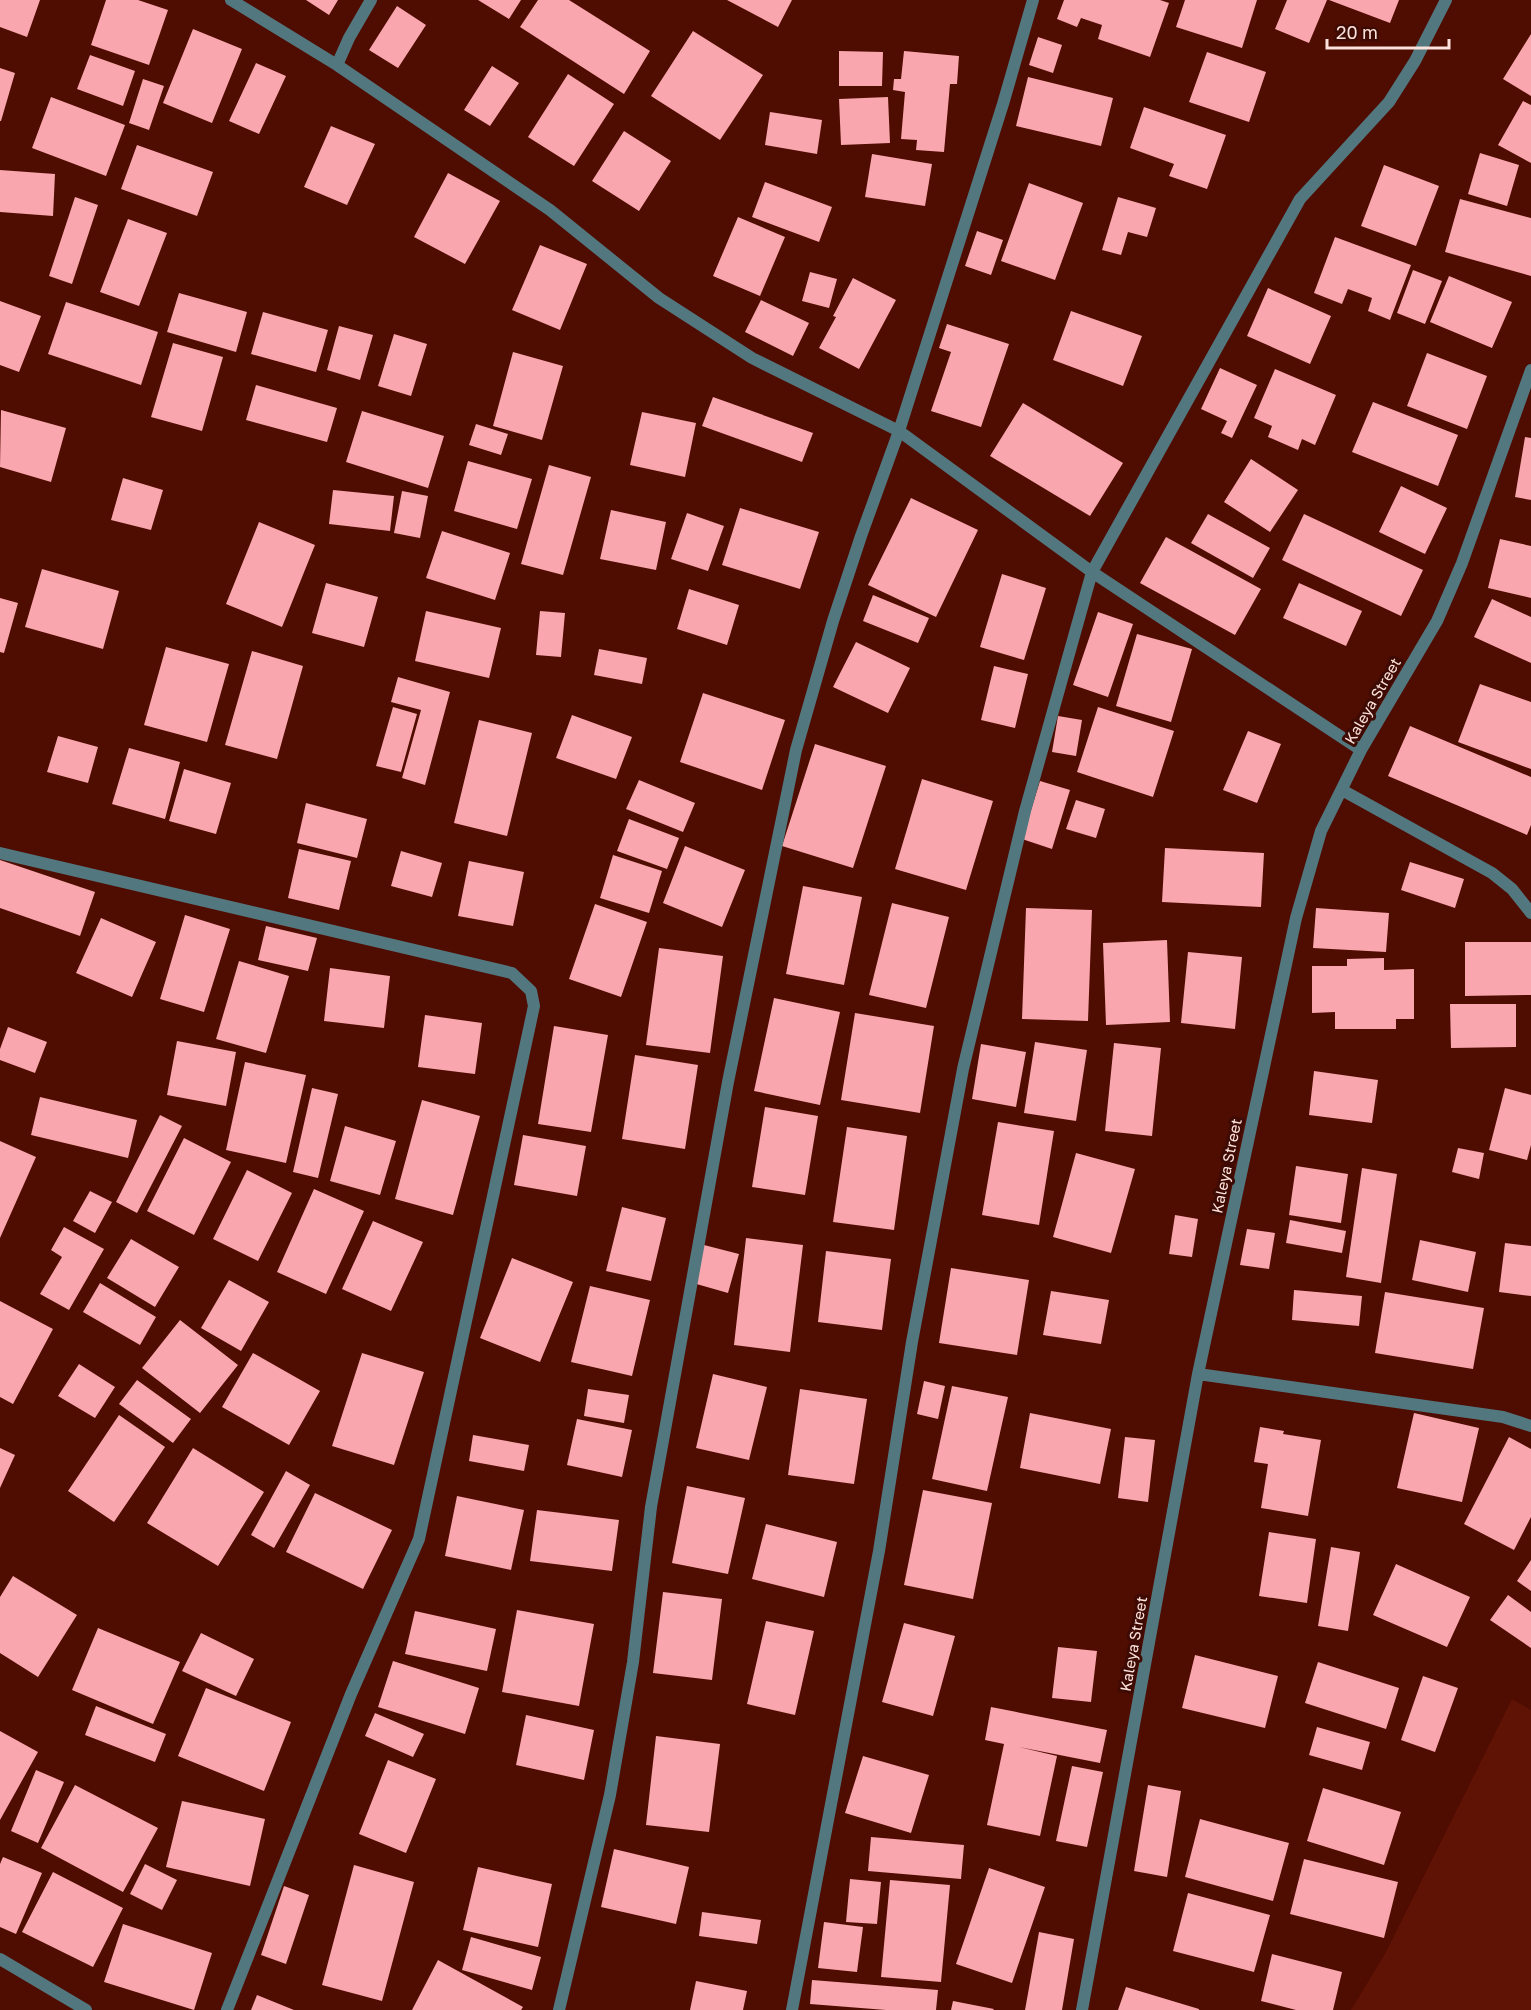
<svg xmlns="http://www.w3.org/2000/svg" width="1531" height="2010" viewBox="0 0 1531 2010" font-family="'Golos Text',sans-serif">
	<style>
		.built { fill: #5e1304 }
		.building { fill: #faa6ae }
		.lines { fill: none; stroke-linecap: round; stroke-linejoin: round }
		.minor { stroke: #52777f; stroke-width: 12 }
		.labels { text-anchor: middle; stroke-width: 6; stroke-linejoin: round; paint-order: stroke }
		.street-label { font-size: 15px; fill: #fce2dc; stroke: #3d0b03 }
	</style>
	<rect width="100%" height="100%" fill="#4f0c01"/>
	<!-- built -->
	<path class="built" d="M1512,1699L1531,1710V2010H1351L1386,1952Z"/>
	<!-- building -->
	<path class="building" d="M0,0H40L27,37L0,27Z
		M106,0H138L168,10L149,65L91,45Z
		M306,0H338L329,15Z
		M478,0H521L509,19Z
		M538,0H569L650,51L624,94L520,27Z
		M727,0H792L778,27Z
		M1064,0H1160L1169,3L1150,57L1098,39L1102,25L1081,18L1077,27L1057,19Z
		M1185,0H1257L1242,48L1176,27Z
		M1287,0H1327L1309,43L1275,29Z
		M1329,0H1399L1390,23Z
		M397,6L426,25L398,68L369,50Z
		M193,29L242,49L212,123L163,103Z
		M693,31L763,75L720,140L651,96Z
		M1531,34V96L1503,79Z
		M1038,37L1062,45L1053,73L1029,65Z
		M839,51L883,52L882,86H839Z
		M904,51L959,56L957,84H950L944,152L916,150L917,140L901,139L905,92L893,90L894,79H901Z
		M1207,52L1266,72L1249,122L1189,102Z
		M90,55L135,71L123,106L77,89Z
		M256,63L286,76L259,134L229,121Z
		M492,66L519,83L490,126L464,110Z
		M0,68L15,73L1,121H0Z
		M568,74L614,104L574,166L528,137Z
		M1028,77L1113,98L1101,146L1016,126Z
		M143,79L164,86L149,130L129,123Z
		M51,97L125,125L106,176L32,148Z
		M888,97L890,143L841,145L839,99Z
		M1523,101L1531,105V163L1498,145Z
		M1144,107L1226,135L1207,189L1169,176L1174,164L1130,148Z
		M770,112L822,120L817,154L765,145Z
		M331,126L375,144L347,205L304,187Z
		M624,131L671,161L639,211L592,181Z
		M137,145L213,172L197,216L121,189Z
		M1480,153L1519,165L1507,206L1468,194Z
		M872,154L932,164L925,206L865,197Z
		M1384,165L1439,186L1416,246L1361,226Z
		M0,170L55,174L53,216L0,212Z
		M448,173L500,201L465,264L414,237Z
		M765,182L832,207L819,242L752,217Z
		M1029,183L1083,203L1055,280L1001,261Z
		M75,197L98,205L72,284L49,276Z
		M1118,197L1156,208L1147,237L1128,232L1121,255L1102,250Z
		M1460,199L1531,218V276L1445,252Z
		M738,217L785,237L760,296L713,276Z
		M128,219L167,233L139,306L100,292Z
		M977,231L1003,240L991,275L965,266Z
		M1335,237L1411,265L1390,320L1368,311L1372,298L1348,289L1342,304L1314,293Z
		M540,245L587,264L560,330L512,310Z
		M1413,270L1442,281L1425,324L1397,313Z
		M810,272L837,279L829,308L802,301Z
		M1449,276L1512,302L1492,348L1430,322Z
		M853,278L896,300L859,369L819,348L836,317L833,316Z
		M1268,288L1331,316L1310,364L1247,336Z
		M179,293L247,312L236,352L167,332Z
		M761,300L809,323L793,356L745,332Z
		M0,301L41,316L19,372L0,365Z
		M66,302L158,332L141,385L48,354Z
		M1071,311L1142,336L1123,386L1053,360Z
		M263,312L328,330L316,372L251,354Z
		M947,324L1009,344L981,427L931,411L951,352L939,348Z
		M339,326L373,335L360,380L327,370Z
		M394,334L427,344L411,396L378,386Z
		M173,343L223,357L202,431L151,417Z
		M513,352L563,366L542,440L493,426Z
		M1427,353L1487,376L1467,429L1407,406Z
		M1220,368L1257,385L1232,438L1221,433L1227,421L1201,409Z
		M1275,369L1336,395L1315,445L1302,439L1298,450L1268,437L1272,426L1254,418Z
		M256,385L337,408L327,442L246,420Z
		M713,397L813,433L802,462L702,426Z
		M1373,402L1458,435L1438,486L1352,452Z
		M1023,403L1123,463L1090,516L990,456Z
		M1,410L66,428L51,482L0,467Z
		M362,411L444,436L428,488L346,462Z
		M642,412L696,423L685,477L630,465Z
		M476,424L508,434L501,455L469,445Z
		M1525,437L1531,438V500L1515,497Z
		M1251,459L1298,490L1270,532L1224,502Z
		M468,461L532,479L517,529L454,511Z
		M549,465L591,477L563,575L521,564Z
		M123,478L163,490L151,530L111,520Z
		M1401,486L1447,508L1425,554L1379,532Z
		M333,490L394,496L390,531L329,524Z
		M402,491L428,496L420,538L394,533Z
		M911,498L978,530L936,617L868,585Z
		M740,508L819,532L800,589L722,565Z
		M611,510L666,522L656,570L600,559Z
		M687,513L724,526L708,571L671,559Z
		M1208,514L1270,548L1253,578L1191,543Z
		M1304,514L1423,570L1401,616L1282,560Z
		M259,522L315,545L282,627L226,604Z
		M442,531L510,553L495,600L426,578Z
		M1166,537L1261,589L1235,635L1140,583Z
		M1500,539L1531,546V598L1488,588Z
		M42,569L119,591L103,649L25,627Z
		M1002,574L1046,588L1024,660L980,647Z
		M326,583L378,597L364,647L312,633Z
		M1299,583L1362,611L1346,646L1283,618Z
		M689,589L739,605L727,645L677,629Z
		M873,595L929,618L918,643L863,621Z
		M0,598L18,603L4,653L0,652Z
		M1492,599L1531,617V663L1474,637Z
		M426,611L501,628L489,678L415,661Z
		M540,611L565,613L561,657L536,655Z
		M1098,612L1133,624L1108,697L1073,685Z
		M1137,634L1192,649L1171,722L1116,706Z
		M856,642L910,668L888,713L833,687Z
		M166,647L229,664L207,742L144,725Z
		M599,649L647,658L642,684L594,675Z
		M252,651L303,666L277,759L225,745Z
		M994,666L1028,674L1015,728L981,720Z
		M398,677L450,692L425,785L402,778L421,710L391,702Z
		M1480,684L1531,702V769L1458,742Z
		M703,693L785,720L762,790L680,762Z
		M393,707L417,714L401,772L376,766Z
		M1098,707L1174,731L1153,797L1077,772Z
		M572,715L632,737L616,779L556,758Z
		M1058,716L1082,720L1076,756L1052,752Z
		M479,720L532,733L507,836L454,823Z
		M1410,726L1531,777V825L1527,835L1388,776Z
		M1248,731L1281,744L1257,803L1223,790Z
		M58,736L98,747L88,783L47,772Z
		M815,744L886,766L853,868L782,846Z
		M129,748L180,762L165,819L112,804Z
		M184,769L231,783L216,834L169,821Z
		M922,779L993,801L966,890L895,869Z
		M639,780L695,803L683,832L626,809Z
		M1040,781L1070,790L1052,849L1022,839Z
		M1076,800L1105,809L1096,838L1066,829Z
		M306,803L367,819L357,858L297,843Z
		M629,819L679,838L667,869L617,851Z
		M685,846L745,870L722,927L663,903Z
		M1165,848L1264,853L1261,907L1162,902Z
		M299,849L351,861L339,910L288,898Z
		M401,851L442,863L432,897L391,886Z
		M613,855L662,871L649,913L600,898Z
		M0,860L95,892L80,936L0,908Z
		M469,861L524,872L513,926L458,916Z
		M1410,862L1464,879L1455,908L1401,890Z
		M803,886L862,897L844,985L786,974Z
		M892,903L949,917L926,1008L869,995Z
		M595,904L647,922L621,997L569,979Z
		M1026,908L1092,910L1088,1021L1022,1019Z
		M1316,908L1389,913L1386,952L1313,948Z
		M185,915L230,929L204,1012L160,999Z
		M101,918L156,942L132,997L76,973Z
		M266,926L317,938L308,971L258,960Z
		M1167,940L1170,1022L1106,1025L1103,943Z
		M1465,942H1531V995L1465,996Z
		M659,948L723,956L710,1053L646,1045Z
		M1188,952L1242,957L1235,1029L1181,1023Z
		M1384,958V970L1414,969V1019H1396V1029H1335V1012L1312,1013V966H1347V959Z
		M239,961L289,976L266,1053L216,1039Z
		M330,968L390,976L384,1028L324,1021Z
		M774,998L840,1012L820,1105L754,1091Z
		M1450,1004H1516V1047L1451,1048Z
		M855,1013L934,1026L920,1113L841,1100Z
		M425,1015L482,1023L475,1074L418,1067Z
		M554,1026L608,1035L591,1132L538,1124Z
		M8,1027L47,1042L35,1073L0,1060V1049Z
		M177,1041L236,1052L226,1106L167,1095Z
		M1035,1042L1087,1050L1076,1121L1024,1113Z
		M1114,1043L1161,1048L1152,1136L1105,1131Z
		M981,1044L1026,1052L1016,1107L972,1099Z
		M635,1055L698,1065L685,1149L622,1139Z
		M245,1062L306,1075L286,1163L226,1150Z
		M1314,1071L1378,1080L1372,1123L1309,1115Z
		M312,1088L338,1094L318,1178L293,1172Z
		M1505,1088L1531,1095V1145L1527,1160L1489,1150Z
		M40,1097L137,1120L128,1158L31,1135Z
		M422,1100L480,1116L453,1215L395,1199Z
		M765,1107L818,1116L805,1195L752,1187Z
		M160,1115L182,1126L137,1213L116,1202Z
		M998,1122L1054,1131L1039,1225L982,1215Z
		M345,1126L396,1141L380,1195L330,1181Z
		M847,1127L907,1136L894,1230L833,1222Z
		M523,1135L586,1146L577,1196L514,1185Z
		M184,1138L231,1162L194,1235L147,1211Z
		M0,1141L36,1157L0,1238Z
		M1458,1148L1484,1153L1479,1179L1452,1172Z
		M1076,1153L1135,1169L1111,1253L1053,1237Z
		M1296,1166L1348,1174L1341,1223L1289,1215Z
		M1362,1168L1397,1174L1381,1283L1346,1277Z
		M247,1170L292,1193L258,1261L213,1239Z
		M314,1189L364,1211L326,1294L277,1272Z
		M90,1191L112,1202L95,1233L73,1221Z
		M622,1207L666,1218L651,1281L606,1271Z
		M1175,1215L1198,1219L1192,1257L1169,1254Z
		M1290,1220L1346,1231L1342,1253L1286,1243Z
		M373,1221L423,1242L391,1311L342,1289Z
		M64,1227L104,1249L69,1310L40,1294L62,1257L51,1250Z
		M1247,1229L1275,1233L1269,1269L1240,1265Z
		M746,1238L803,1245L790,1352L734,1345Z
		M131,1239L179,1267L155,1307L107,1278Z
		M1420,1240L1476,1252L1468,1292L1412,1280Z
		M1505,1243L1531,1246V1296L1499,1292Z
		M704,1245L739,1254L728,1293L693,1283Z
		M826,1251L891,1259L882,1330L818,1322Z
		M512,1258L573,1282L540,1362L480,1338Z
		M951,1268L1029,1280L1017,1355L939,1343Z
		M229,1280L269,1302L241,1351L201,1328Z
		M100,1283L156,1317L140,1345L83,1312Z
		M590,1286L650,1300L632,1376L571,1362Z
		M1294,1290L1362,1296L1359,1326L1292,1320Z
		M1051,1291L1109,1300L1101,1344L1043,1335Z
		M1385,1292L1484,1308L1473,1369L1375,1353Z
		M0,1301L53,1329L13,1404L0,1397Z
		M180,1320L238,1365L200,1413L142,1368Z
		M253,1353L320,1391L289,1445L222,1407Z
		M362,1353L424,1372L394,1465L332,1446Z
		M79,1364L115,1387L95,1418L58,1396Z
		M713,1374L767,1387L749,1460L696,1448Z
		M137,1380L191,1419L173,1443L119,1404Z
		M924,1381L945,1386L938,1419L917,1414Z
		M952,1386L1008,1397L987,1491L932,1479Z
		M588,1389L629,1395L624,1423L584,1416Z
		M800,1389L867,1399L854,1484L788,1475Z
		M1030,1413L1111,1429L1100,1484L1020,1468Z
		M1414,1413L1479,1428L1462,1502L1397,1488Z
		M119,1415L165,1447L114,1522L68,1491Z
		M577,1419L632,1430L622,1477L567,1465Z
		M1260,1427L1284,1431L1283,1434L1321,1440L1308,1516L1261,1508L1268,1464L1254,1462Z
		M473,1435L529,1445L524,1471L469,1461Z
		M1125,1437L1155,1440L1148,1502L1118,1498Z
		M1509,1437L1531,1449V1517L1514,1550L1464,1524Z
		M0,1448L15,1455L0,1488Z
		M193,1448L264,1492L218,1566L147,1523Z
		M286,1471L310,1485L274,1548L251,1535Z
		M687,1486L745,1498L728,1574L672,1563Z
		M923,1490L992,1503L973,1599L904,1585Z
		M315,1493L392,1530L363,1589L286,1552Z
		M457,1496L524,1510L511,1570L445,1556Z
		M537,1510L619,1520L612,1571L530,1561Z
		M766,1524L837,1542L824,1597L752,1579Z
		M1269,1532L1316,1539L1307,1603L1259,1596Z
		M1331,1547L1360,1552L1348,1631L1318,1626Z
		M1531,1560V1591L1517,1581Z
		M1396,1564L1470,1597L1447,1647L1373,1615Z
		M13,1576L77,1615L38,1677L0,1653V1597Z
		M663,1592L722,1599L712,1680L653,1673Z
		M1508,1595L1531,1612V1648L1490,1620Z
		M517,1610L594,1624L579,1706L502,1692Z
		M415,1611L496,1629L487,1671L405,1654Z
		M766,1621L814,1631L795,1715L747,1704Z
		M904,1623L955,1636L933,1716L882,1702Z
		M98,1628L180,1662L153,1724L72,1690Z
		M201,1633L254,1659L236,1696L182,1671Z
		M1058,1647L1097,1651L1091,1702L1052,1698Z
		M1195,1655L1278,1676L1265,1728L1182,1708Z
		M393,1661L479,1688L465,1734L378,1707Z
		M1318,1662L1399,1688L1386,1729L1305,1703Z
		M1423,1676L1458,1688L1435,1752L1401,1740Z
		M206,1688L291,1722L264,1791L178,1756Z
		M96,1706L166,1734L155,1762L85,1735Z
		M991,1707L1107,1730L1100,1763L1019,1747L1057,1756L1040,1836L987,1825L1004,1744L985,1740Z
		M375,1713L424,1734L413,1757L365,1736Z
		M526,1715L594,1730L584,1780L516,1765Z
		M1317,1727L1370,1742L1362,1770L1309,1755Z
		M0,1731L38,1752L0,1820Z
		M656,1736L720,1744L709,1832L646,1825Z
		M863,1756L929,1775L911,1833L845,1813Z
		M388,1760L436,1779L406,1853L359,1834Z
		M1072,1766L1103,1772L1087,1847L1056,1841Z
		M36,1770L64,1782L38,1843L11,1831Z
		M75,1785L158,1828L123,1892L41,1848Z
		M1148,1785L1181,1791L1167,1877L1134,1871Z
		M1323,1788L1401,1812L1384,1865L1307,1841Z
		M182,1801L265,1819L250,1886L166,1867Z
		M1200,1819L1289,1843L1273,1901L1185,1877Z
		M871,1837L964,1845L961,1879L868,1871Z
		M614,1849L689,1867L676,1924L601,1907Z
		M3,1857L42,1873L16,1934L0,1927V1864Z
		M1304,1859L1398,1882L1384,1938L1290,1914Z
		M145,1864L177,1880L162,1910L130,1894Z
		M354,1865L414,1882L382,2001L322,1985Z
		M478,1867L552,1884L538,1947L463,1930Z
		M989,1868L1045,1887L1012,1983L956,1964Z
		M53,1872L123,1908L93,1967L22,1932Z
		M850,1879L881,1882L877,1924L846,1922Z
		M890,1880L950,1885L941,1982L881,1977Z
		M284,1886L309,1895L286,1964L261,1955Z
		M1188,1893L1270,1915L1254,1972L1173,1951Z
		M702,1912L761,1920L757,1944L699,1936Z
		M824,1922L863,1927L857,1972L818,1968Z
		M123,1924L212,1953L194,2010L104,1982Z
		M1039,1932L1074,1939L1062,2010H1025Z
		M471,1937L541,1957L532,1990L462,1970Z
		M1272,1954L1342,1972L1333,2010H1296L1261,2001Z
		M438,1960L523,2007L521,2010H412Z
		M812,1980L938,1990L936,2010H886L810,2004Z
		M696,1981L747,1991L743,2010H690Z
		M1126,1987L1199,2009V2010H1118Z
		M257,1995L294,2010H251Z
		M953,2001L994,2009L993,2010H951Z"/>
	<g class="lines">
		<!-- minor -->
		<path class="minor" d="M231,0L337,65L550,210L659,298L752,358L899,431L1092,572L1300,199L1389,102L1415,61L1446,0
			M337,65L349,38L371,0
			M1342,790L1492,873L1512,889L1531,913
			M0,853L512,973L531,991L534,1006L419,1539L351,1694L227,2010
			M1198,1374L1503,1417L1531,1426
			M0,1959L86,2010
			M559,2010L610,1795L633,1662L651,1507L728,1082L796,750L833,621L861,536L899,431L1003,104L1033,0
			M792,2010L879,1551L912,1342L963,1069L1025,811L1092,572L1361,750
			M1082,2010L1198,1374L1296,918L1321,831L1361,750L1437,621L1462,563L1531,370"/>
	</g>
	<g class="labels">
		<!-- street labels -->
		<g class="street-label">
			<text transform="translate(1373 701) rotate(-60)" y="5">Kaleya Street</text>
			<text transform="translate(1227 1166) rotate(-78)" y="5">Kaleya Street</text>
			<text transform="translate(1134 1644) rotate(-80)" y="5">Kaleya Street</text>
		</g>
	</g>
	<!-- scale -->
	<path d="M1327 39v9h122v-9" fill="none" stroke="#fce2dc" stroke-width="3"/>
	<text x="1336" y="39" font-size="18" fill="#fce2dc" stroke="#3d0b03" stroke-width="4.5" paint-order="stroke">20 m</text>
</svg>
